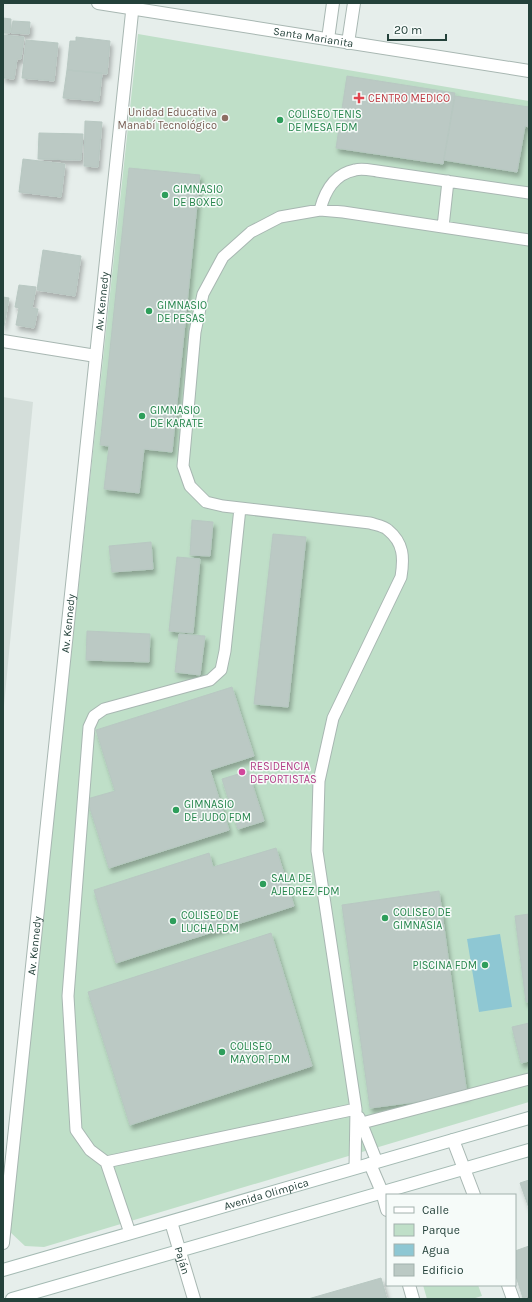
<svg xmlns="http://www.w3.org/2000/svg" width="532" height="1302" viewBox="0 0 532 1302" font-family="Karla,sans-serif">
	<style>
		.built { fill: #d4deda }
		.green { fill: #bfdfc8 }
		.water { fill: #8ec7d3 }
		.building { fill: #bbc9c4; stroke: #b8c8c2; filter: url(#shadow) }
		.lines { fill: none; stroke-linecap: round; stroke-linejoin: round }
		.lane-casing { stroke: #a8b7b2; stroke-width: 13 }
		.street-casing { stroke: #a8b7b2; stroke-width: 14 }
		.secondary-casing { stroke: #a4bab3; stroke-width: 14 }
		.lane { stroke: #fff; stroke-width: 11 }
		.street { stroke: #fff; stroke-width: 12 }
		.secondary { stroke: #fff; stroke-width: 12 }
		.health-dot { fill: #e0444e; stroke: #f6fbf9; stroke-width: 1.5 }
		.education-dot { fill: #8d6e63; stroke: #f6fbf9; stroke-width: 1.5 }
		.leisure-dot { fill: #2e9e5b; stroke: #f6fbf9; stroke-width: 1.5 }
		.hotel-dot { fill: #d1479c; stroke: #f6fbf9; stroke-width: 1.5 }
		.labels { text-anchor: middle; stroke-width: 3; stroke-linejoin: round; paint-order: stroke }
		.street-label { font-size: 11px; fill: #24413a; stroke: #f6fbf9 }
		.health-label { font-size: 11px; fill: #be3a42; stroke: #f6fbf9; text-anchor: start }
		.education-label { font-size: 11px; fill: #785e54; stroke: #f6fbf9; text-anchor: end }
		.leisure-label { font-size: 11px; fill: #27864d; stroke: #f6fbf9; text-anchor: start }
		.hotel-label { font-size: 11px; fill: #b23c85; stroke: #f6fbf9; text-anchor: start }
	</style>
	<defs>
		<filter id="shadow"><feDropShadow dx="2.5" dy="4.5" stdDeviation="2" flood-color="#0004"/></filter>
	</defs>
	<rect width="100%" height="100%" fill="#e6eeeb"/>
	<!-- built -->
	<path class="built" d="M3,397L33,402L3,716Z"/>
	<!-- green -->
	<path class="green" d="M138,34L529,101V1102L44,1247L25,1246L9,1231Z
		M423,1285H478L482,1296L472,1299H427Z"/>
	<!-- water -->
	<path class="water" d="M500,934L512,1007L479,1012L467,939Z"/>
	<!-- building -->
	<path class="building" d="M3,18L11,19L10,33H3Z
		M13,21L30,22L29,34L11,33Z
		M3,35L24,37L21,59H17L14,79L3,78Z
		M76,37L110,41L107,74L67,70L70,41H76Z
		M26,40L58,43L54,81L22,78Z
		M67,70L102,73L99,101L63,98Z
		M347,76L455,93L443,164L336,148Z
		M455,96L529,107V127L525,126L517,172L444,160Z
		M85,121L102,122L98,167L84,166Z
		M39,133L83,134L81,160L38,159Z
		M23,159L65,164L61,197L19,192Z
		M129,168L200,175L172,452L144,449L139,493L104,489L109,446L100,445Z
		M43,250L81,256L75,296L37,290Z
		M19,285L36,287L32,308L38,309L34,328L16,325L19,308L15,307Z
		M3,297L9,298L4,326H3Z
		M192,520L213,522L210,556L190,555Z
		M273,534L306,537L288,707L254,704Z
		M151,542L153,569L112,572L109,546Z
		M177,557L200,559L193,633L169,631Z
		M87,631L150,634L149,662L86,660Z
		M179,634L205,636L200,675L175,672Z
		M232,687L254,756L210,770L229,830L109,868L87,799L115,791L96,730Z
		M248,771L264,821L238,829L222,779Z
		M276,848L294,906L116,963L94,890L209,853L213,867Z
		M439,891L467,1095L370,1108L342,905Z
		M529,914V1002H526L515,916Z
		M271,933L312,1066L130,1125L88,992Z
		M529,1023V1061L521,1063L512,1027Z
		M529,1180V1208L520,1183Z
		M529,1246V1296L523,1298L515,1273V1251Z
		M381,1278L387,1299H308Z"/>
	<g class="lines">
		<defs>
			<path id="lane" d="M320,210C325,191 334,174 355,170C362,168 370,170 377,171L529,193
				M443,227L448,181
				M240,508L225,651L221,670L210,680L104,709L94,716L89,727L68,996L76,1130L90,1150L106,1162L356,1109L317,851L319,781L333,718L401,577C404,558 404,543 388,530C384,526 376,525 370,523L223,506L206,502L190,486L183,466L195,332L203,294L223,257L251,232L280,217L320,210L343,212L529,240
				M359,1117L377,1162
				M362,1123L529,1079
				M106,1162L130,1233
				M355,1168L356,1109"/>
			<g id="street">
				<path id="s1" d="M98,3L529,71"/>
				<path d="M328,39L333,3"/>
				<path d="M348,43L354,3"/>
				<path d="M3,341L96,356"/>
				<path d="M453,1140L474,1195"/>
				<path d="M370,1164L382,1192L387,1210"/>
				<path id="s2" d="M171,1222L194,1299"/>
				<path id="s3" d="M3,1243L133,3"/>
				<path d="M409,1285L413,1299"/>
				<path d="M508,1285L513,1299"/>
			</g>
			<g id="secondary">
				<path id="s4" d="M3,1270L529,1118"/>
				<path d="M12,1299L529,1150"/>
			</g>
		</defs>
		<!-- lane casing -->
		<use href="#lane" class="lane-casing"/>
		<!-- street casing -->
		<use href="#street" class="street-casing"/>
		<!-- secondary casing -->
		<use href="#secondary" class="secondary-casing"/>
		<!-- lane -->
		<use href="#lane" class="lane"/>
		<!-- street -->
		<use href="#street" class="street"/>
		<!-- secondary -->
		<use href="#secondary" class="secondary"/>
	</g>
	<!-- markers -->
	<path class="health-dot" d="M357 92h4v4h4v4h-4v4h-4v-4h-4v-4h4z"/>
	<circle class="education-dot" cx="225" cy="118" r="4"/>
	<g class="leisure-dot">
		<circle cx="280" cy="120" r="4"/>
		<circle cx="165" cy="195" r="4"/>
		<circle cx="149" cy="311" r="4"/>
		<circle cx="142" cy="416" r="4"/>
		<circle cx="176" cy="810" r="4"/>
		<circle cx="263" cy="884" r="4"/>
		<circle cx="385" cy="918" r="4"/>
		<circle cx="173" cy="921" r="4"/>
		<circle cx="485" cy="965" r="4"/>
		<circle cx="222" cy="1052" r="4"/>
	</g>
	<circle class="hotel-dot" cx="242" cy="772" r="4"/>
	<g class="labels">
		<!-- street labels -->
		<g class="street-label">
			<text dy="4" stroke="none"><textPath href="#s1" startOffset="218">Santa Marianita</textPath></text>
			<text dy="4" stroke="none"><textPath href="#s3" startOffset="947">Av. Kennedy</textPath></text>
			<text dy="4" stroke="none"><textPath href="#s3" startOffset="623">Av. Kennedy</textPath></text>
			<text dy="4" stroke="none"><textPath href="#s3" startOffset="299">Av. Kennedy</textPath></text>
			<text dy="4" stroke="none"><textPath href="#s4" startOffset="274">Avenida Olimpica</textPath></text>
			<text dy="4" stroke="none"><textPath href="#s2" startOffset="40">Paján</textPath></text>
		</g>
		<!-- health labels -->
		<g class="health-label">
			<text x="368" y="102">CENTRO MEDICO</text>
		</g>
		<!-- education labels -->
		<g class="education-label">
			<text x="217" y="116">Unidad Educativa<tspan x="217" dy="13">Manabí Tecnológico</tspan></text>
		</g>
		<!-- leisure labels -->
		<g class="leisure-label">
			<text x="288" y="118">COLISEO TENIS<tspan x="288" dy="13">DE MESA FDM</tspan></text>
			<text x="173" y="193">GIMNASIO<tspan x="173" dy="13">DE BOXEO</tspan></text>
			<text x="157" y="309">GIMNASIO<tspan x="157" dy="13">DE PESAS</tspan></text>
			<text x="150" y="414">GIMNASIO<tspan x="150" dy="13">DE KARATE</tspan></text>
			<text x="184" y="808">GIMNASIO<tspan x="184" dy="13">DE JUDO FDM</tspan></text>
			<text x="271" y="882">SALA DE<tspan x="271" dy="13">AJEDREZ FDM</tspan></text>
			<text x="393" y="916">COLISEO DE<tspan x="393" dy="13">GIMNASIA</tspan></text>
			<text x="181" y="919">COLISEO DE<tspan x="181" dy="13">LUCHA FDM</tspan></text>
			<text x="477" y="969" text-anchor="end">PISCINA FDM</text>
			<text x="230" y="1050">COLISEO<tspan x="230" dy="13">MAYOR FDM</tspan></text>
		</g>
		<!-- hotel labels -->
		<g class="hotel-label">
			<text x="250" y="770">RESIDENCIA<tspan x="250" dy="13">DEPORTISTAS</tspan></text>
		</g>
	</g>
	<!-- border -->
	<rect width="532" height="1302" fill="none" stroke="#24413a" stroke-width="8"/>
	<!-- legend -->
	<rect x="386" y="1194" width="130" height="92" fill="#f6fbf9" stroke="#a2b1ad"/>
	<rect x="394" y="1207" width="20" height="6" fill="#ffffff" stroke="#a2b1ad"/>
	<text x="422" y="1214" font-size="12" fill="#24413a">Calle</text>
	<rect x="394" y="1224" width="20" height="12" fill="#bfdfc8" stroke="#a2b1ad"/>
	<text x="422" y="1234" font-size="12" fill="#24413a">Parque</text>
	<rect x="394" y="1244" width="20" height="12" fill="#8ec7d3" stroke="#a2b1ad"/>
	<text x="422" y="1254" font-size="12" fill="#24413a">Agua</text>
	<rect x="394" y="1264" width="20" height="12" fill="#bbc9c4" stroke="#a2b1ad"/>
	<text x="422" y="1274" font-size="12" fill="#24413a">Edificio</text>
	<!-- scale -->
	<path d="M388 34v6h58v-6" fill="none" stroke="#24413a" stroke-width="2"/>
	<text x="394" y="34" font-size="12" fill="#24413a" stroke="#f6fbf9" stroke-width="3" paint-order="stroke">20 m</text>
</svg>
